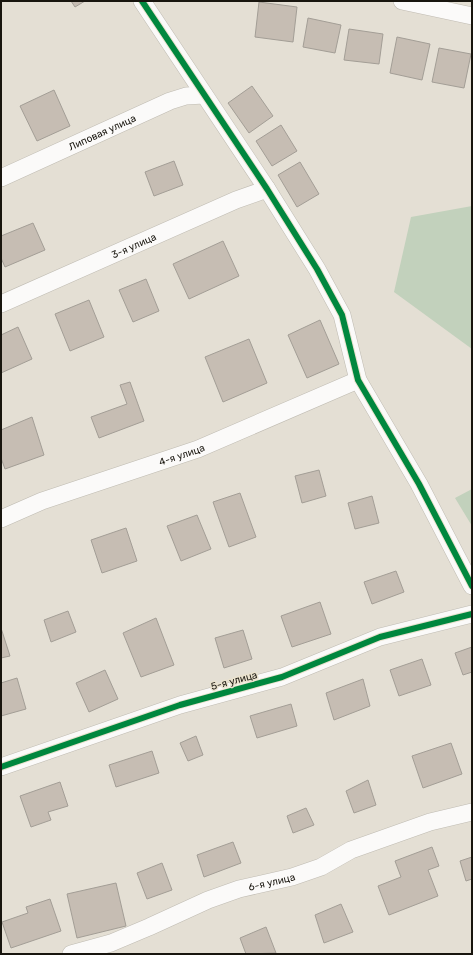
<svg xmlns="http://www.w3.org/2000/svg" width="473" height="955" viewBox="0 0 473 955" font-family="Rubik,sans-serif">
	<style>
		.green { fill: #c2d1bc }
		.building { fill: #c6bdb3; stroke: #a39e96 }
		.lines { fill: none; stroke-linecap: round; stroke-linejoin: round }
		.minor-casing { stroke: #bfbbb2; stroke-width: 18 }
		.minor { stroke: #fbfaf9; stroke-width: 17 }
		.cycleway-casing { stroke: #eae2ce; stroke-width: 8 }
		.cycleway { stroke: #00873e; stroke-width: 6 }
		.labels { text-anchor: middle; stroke-width: 3; stroke-linejoin: round; paint-order: stroke }
		.street-label { font-size: 10px; fill: #18150e; stroke: #eae2ce }
	</style>
	<rect width="100%" height="100%" fill="#e4dfd4"/>
	<!-- green -->
	<path class="green" d="M472,206V349L394,292L411,217Z
		M472,489V526L455,498Z"/>
	<!-- building -->
	<path class="building" d="M71,1H85L75,7Z
		M259,2L297,7L293,42L255,37Z
		M308,18L341,25L335,53L303,47Z
		M349,29L383,34L379,64L344,60Z
		M397,37L430,44L422,80L390,73Z
		M439,48L471,54L464,88L432,82Z
		M252,86L273,116L249,133L228,103Z
		M54,90L70,126L37,141L20,106Z
		M281,125L297,151L272,166L256,141Z
		M174,161L183,185L154,196L145,172Z
		M300,162L319,194L297,207L278,175Z
		M33,223L45,250L5,267L1,258V236Z
		M223,241L239,276L189,299L173,264Z
		M146,279L159,311L133,322L119,290Z
		M89,300L104,337L70,351L55,314Z
		M320,320L339,364L307,378L288,335Z
		M18,327L32,359L1,373V335Z
		M249,339L267,383L223,402L205,357Z
		M130,382L144,421L99,438L91,417L127,404L120,385Z
		M32,417L44,455L5,469L1,458V430Z
		M319,470L326,496L302,503L295,476Z
		M240,493L256,537L229,547L213,502Z
		M372,496L379,523L355,529L348,503Z
		M197,515L211,549L181,561L167,526Z
		M126,528L137,561L102,573L91,540Z
		M396,571L404,592L372,604L364,582Z
		M320,602L331,634L292,647L281,616Z
		M68,611L76,632L51,642L44,620Z
		M156,618L174,665L141,677L123,633Z
		M1,628L10,656L1,658Z
		M243,630L252,659L224,668L215,638Z
		M472,647V672L463,675L455,653Z
		M422,659L431,685L399,696L390,670Z
		M105,670L118,699L89,712L76,683Z
		M17,678L26,709L1,716V683Z
		M363,679L370,706L334,720L326,693Z
		M291,704L297,726L257,738L250,716Z
		M196,736L203,755L188,761L180,743Z
		M451,743L462,774L423,788L412,756Z
		M152,751L159,773L116,787L109,765Z
		M368,780L376,805L354,813L346,791Z
		M60,782L68,806L48,812L51,820L31,827L20,796Z
		M306,808L314,825L293,833L287,816Z
		M233,842L241,863L204,877L197,855Z
		M432,847L439,866L428,870L438,896L389,915L378,886L401,877L395,861Z
		M472,857V879L466,881L460,861Z
		M162,863L172,890L147,899L137,873Z
		M116,883L126,926L77,938L67,894Z
		M50,899L61,931L11,948L2,922L28,913L26,907Z
		M341,904L353,932L324,943L315,915Z
		M266,927L276,953L246,954L240,938Z"/>
	<g class="lines">
		<defs>
			<g id="minor">
				<path d="M142,1L267,189L317,269L342,315L358,380L419,484L472,586"/>
				<path d="M402,1L472,16"/>
				<path id="s1" d="M1,178L170,101L186,96L204,95"/>
				<path id="s2" d="M1,304L236,200L267,189"/>
				<path id="s3" d="M1,519L42,501L198,449L358,380"/>
				<path d="M1,767L180,705L282,677L380,637L472,614"/>
				<path id="s4" d="M71,954L111,943L149,927L208,900L239,889L292,877L321,867L351,850L430,822L472,812"/>
			</g>
		</defs>
		<!-- minor casing -->
		<use href="#minor" class="minor-casing"/>
		<!-- minor -->
		<use href="#minor" class="minor"/>
		<defs>
			<path id="cycleway" d="M142,1L267,189L317,269L342,315L358,380L419,484L472,586
				M1,767L180,705L282,677L380,637L472,614"/>
		</defs>
		<!-- cycleway casing -->
		<use href="#cycleway" class="cycleway-casing"/>
		<!-- cycleway -->
		<use href="#cycleway" class="cycleway"/>
	</g>
	<g class="labels">
		<!-- street labels -->
		<g class="street-label">
			<text dy="4" stroke="none"><textPath href="#s1" startOffset="111">Липовая улица</textPath></text>
			<text dy="4" stroke="none"><textPath href="#s2" startOffset="145">3-я улица</textPath></text>
			<text dy="4" stroke="none"><textPath href="#s3" startOffset="192">4-я улица</textPath></text>
			<text transform="translate(234 680) rotate(-15)" y="4">5-я улица</text>
			<text dy="4" stroke="none"><textPath href="#s4" startOffset="214">6-я улица</textPath></text>
		</g>
	</g>
	<!-- border -->
	<rect width="473" height="955" fill="none" stroke="#18150e" stroke-width="4"/>
</svg>
